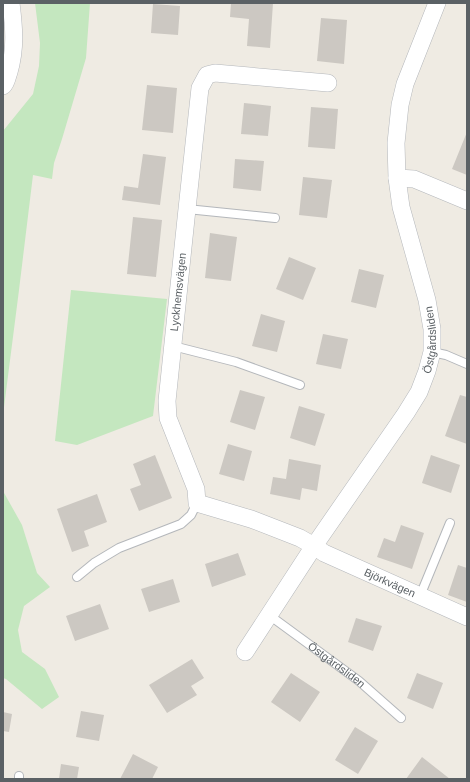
<svg xmlns="http://www.w3.org/2000/svg" width="470" height="782" viewBox="0 0 470 782" font-family="Arial,sans-serif">
	<style>
		.green { fill: #c4e7bf }
		.building { fill: #ccc8c2 }
		.lines { fill: none; stroke-linecap: round; stroke-linejoin: round }
		.service-casing { stroke: #b4b7bb; stroke-width: 10 }
		.minor-casing { stroke: #b4b7bb; stroke-width: 18 }
		.service { stroke: #fff; stroke-width: 8 }
		.minor { stroke: #fff; stroke-width: 17 }
		.labels { text-anchor: middle; stroke-width: 3; stroke-linejoin: round; paint-order: stroke }
		.street-label { font-size: 11px; fill: #5b6165; stroke: #fff }
	</style>
	<rect width="100%" height="100%" fill="#efebe3"/>
	<!-- green -->
	<path class="green" d="M35,3H90L86,58L62,139L54,163L52,179L33,175L19,290L3,415V131L33,94L39,66L40,43Z
		M71,290L167,299L153,416L77,445L55,441Z
		M3,491L22,525L37,573L50,587L24,606L18,630L22,652L45,669L59,697L42,709L6,679L3,678Z"/>
	<!-- building -->
	<path class="building" d="M231,3H273L270,48L247,46L249,19L230,17Z
		M153,4L180,6L178,35L151,33Z
		M321,18L347,20L344,64L317,61Z
		M147,85L177,88L173,133L142,130Z
		M244,103L271,106L268,136L241,134Z
		M311,107L338,109L335,149L308,147Z
		M467,132V175L452,169Z
		M143,154L166,157L160,205L122,200L124,186L138,188Z
		M235,159L264,161L261,191L233,188Z
		M303,177L332,180L327,218L299,215Z
		M133,217L162,220L156,277L127,274Z
		M210,233L237,237L231,281L205,278Z
		M289,257L316,268L303,300L276,289Z
		M359,269L384,275L376,308L351,302Z
		M261,314L285,321L277,352L252,346Z
		M323,334L348,339L341,369L316,364Z
		M240,390L265,397L255,430L230,422Z
		M460,395L467,397V444L445,436Z
		M299,406L325,414L315,446L290,438Z
		M228,444L252,451L244,481L219,474Z
		M155,455L172,498L139,511L130,489L141,485L133,464Z
		M431,455L460,465L451,493L422,483Z
		M289,459L321,465L317,491L302,488L300,500L270,494L273,477L286,479Z
		M97,494L107,522L84,531L89,546L72,552L57,509Z
		M401,525L424,533L412,569L377,557L384,538L395,542Z
		M238,553L246,575L212,587L205,564Z
		M458,565L467,568V602L448,595Z
		M173,579L180,602L149,612L141,589Z
		M100,604L109,629L75,641L66,616Z
		M356,618L382,626L373,651L348,642Z
		M192,659L204,678L191,686L197,695L167,713L149,685Z
		M291,673L320,692L300,722L271,702Z
		M417,673L443,683L433,709L407,698Z
		M81,711L104,715L99,741L76,737Z
		M3,712L12,714L9,732L3,731Z
		M355,727L378,741L358,774L335,760Z
		M133,754L158,767L152,779H120Z
		M422,757L450,779H406Z
		M61,764L79,767L77,779H59Z"/>
	<g class="lines">
		<defs>
			<g id="service">
				<path d="M187,209L275,218"/>
				<path d="M173,346L236,362L300,385"/>
				<path d="M432,352L446,355L467,364"/>
				<path d="M77,577L94,563L119,548L181,524L191,515L197,503"/>
				<path d="M420,596L450,523"/>
				<path id="s1" d="M269,615L359,681L401,718"/>
				<path d="M19,779V776"/>
			</g>
			<g id="minor">
				<path id="s2" d="M328,83L215,73L207,75L200,88L187,209L167,401L168,418L196,489L197,503L251,519L300,538L314,546L324,553L467,617"/>
				<path d="M3,86C7,82 7,77 9,72C16,48 14,27 11,3"/>
				<path d="M397,178L414,179L467,201"/>
				<path id="s3" d="M245,652L314,546L406,413L419,392L427,371L432,352V329L427,300L401,207L397,178L396,143L400,105L405,84L437,3"/>
			</g>
		</defs>
		<!-- service casing -->
		<use href="#service" class="service-casing"/>
		<!-- minor casing -->
		<use href="#minor" class="minor-casing"/>
		<!-- service -->
		<use href="#service" class="service"/>
		<!-- minor -->
		<use href="#minor" class="minor"/>
	</g>
	<g class="labels">
		<!-- street labels -->
		<g class="street-label">
			<text transform="translate(178 292) rotate(-84)" y="4">Lyckhemsvägen</text>
			<text dy="4" stroke="none"><textPath href="#s3" startOffset="367">Östgårdsliden</textPath></text>
			<text dy="4" stroke="none"><textPath href="#s2" startOffset="768">Björkvägen</textPath></text>
			<text dy="4" stroke="none"><textPath href="#s1" startOffset="84">Östgårdsliden</textPath></text>
		</g>
	</g>
	<!-- border -->
	<rect width="470" height="782" fill="none" stroke="#5b6165" stroke-width="8"/>
</svg>
